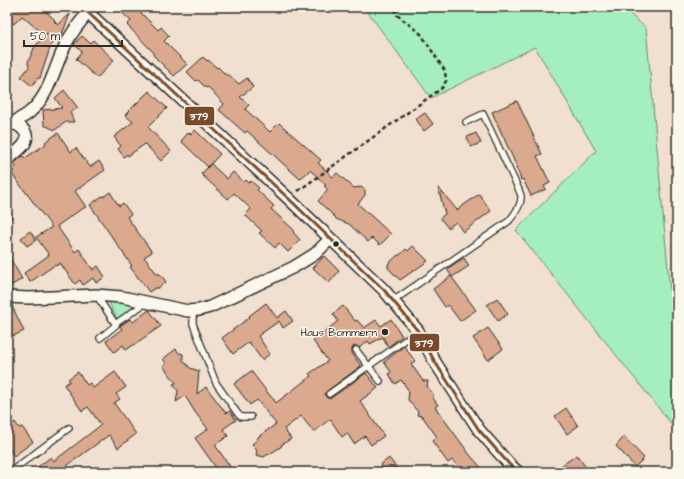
<svg xmlns="http://www.w3.org/2000/svg" width="684" height="479" viewBox="0 0 684 479" font-family="'Architects Daughter',sans-serif">
	<style>
		.green { fill: #a5eebd; stroke: #688c74 }
		.building { fill: #dba98d; stroke: #2b2b2b }
		.lines { fill: none; stroke-linecap: round; stroke-linejoin: round }
		.service-casing { stroke: #2b2b2b; stroke-width: 8 }
		.minor-casing { stroke: #2b2b2b; stroke-width: 14 }
		.path { stroke: #2b2b2b; stroke-width: 2.5; stroke-dasharray: 4 3; stroke-linecap: butt }
		.service { stroke: #fbf7ec; stroke-width: 5.5 }
		.minor { stroke: #fbf7ec; stroke-width: 11 }
		.bus-1-casing { stroke: #fbf7ec; stroke-width: 6 }
		.bus-1 { stroke: #7a4b2a; stroke-width: 3 }
		.bus-dot { fill: #2b2b2b; stroke: #fbf7ec; stroke-width: 1.5 }
		.labels { text-anchor: middle; stroke-width: 3; stroke-linejoin: round; paint-order: stroke }
		.poi-label { font-size: 11px; fill: #2b2b2b; stroke: #fbf7ec; text-anchor: end }
		.line-badge { stroke: #fbf7ec; stroke-width: 1.5 }
		.badge-label { font-size: 11px; text-anchor: middle; font-weight: bold; fill: #fff }
	</style>
	<rect width="100%" height="100%" fill="#f1e0d0"/>
	<filter id="ink" filterUnits="userSpaceOnUse"><feTurbulence type="fractalNoise" baseFrequency=".025" numOctaves="2"/><feDisplacementMap in="SourceGraphic" scale="8" xChannelSelector="R" yChannelSelector="G"/><feConvolveMatrix kernelMatrix="1 2 1 2 8 2 1 2 1" color-interpolation-filters="sRGB"/></filter>
	<g filter="url(#ink)">
		<!-- green -->
		<path class="green" d="M364,7H622L646,28L677,367V431L516,230L596,151L535,47L431,98Z
			M108,300L139,303L117,319Z"/>
		<!-- building -->
		<path class="building" d="M7,7H41L55,20L54,21L58,25L70,14L59,42L54,36L40,78H38L32,86L21,77L29,67L28,62L35,46L48,34L42,33L22,16L14,24L7,18Z
			M116,7H135L158,30L161,27L169,36L164,41L187,64L174,76L153,55L154,53L127,25L131,21Z
			M82,36L90,43L93,40L114,60L97,78L76,59L82,52L74,44Z
			M203,57L207,61L208,60L217,68L218,67L227,76L228,74L239,84L247,78L253,87L240,97L249,105L245,109L270,132L279,123L321,160L318,163L333,177L337,173L354,188L361,187L365,190V195L358,204L391,234L380,245L372,238L368,242L349,224L336,219L335,217L318,201L328,190L324,186L326,185L310,170L300,179L247,131L245,133L219,110L224,104L208,87L206,88L198,80L196,81L187,72Z
			M64,90L78,108L70,112L74,122H66L55,130L44,125L43,110L62,108L55,98Z
			M149,91L167,108L148,127L171,151L161,161L145,144L128,156L127,154L124,157L118,149L121,146L114,137L133,122L125,115Z
			M517,101L542,154L537,156L550,183L544,186L546,189L531,196L523,179L521,180L519,174L516,167H517L492,112Z
			M425,113L433,124L424,131L416,119Z
			M195,130L220,154L208,167L181,141L189,132L191,134Z
			M58,133L71,152L76,148L90,167L99,161L105,170L75,191L86,207L80,210L57,226L75,252L79,249L93,270L98,266L105,277L96,283L93,278L83,285L80,280L75,284L60,263L56,266L55,265L30,282L24,273L49,255L36,237L52,227L12,174L16,166L14,163L23,156L25,158L46,144L45,142Z
			M476,133L481,143L471,147L467,137Z
			M211,164L227,179L233,172L244,182L246,180L249,183L251,181L259,188L257,190L274,206L271,209L294,230L293,232L300,240L288,252L279,243L275,248L259,233L262,231L245,215L251,209L234,193L228,199L201,174Z
			M438,187L457,210L479,194L491,211L463,232L456,222L448,228L440,218L445,214Z
			M110,192L119,206L123,203L131,214L127,217L152,252L144,257L157,274H160L166,282L158,288H155L149,292L130,267L132,266L90,205L102,196L103,197Z
			M30,231L36,240L27,246L21,238Z
			M413,246L428,261L400,280L388,268V264L398,255H400L406,249L408,251Z
			M7,253L22,279L7,288Z
			M324,256L339,271L329,283L313,268Z
			M464,258L469,266L452,277L447,269Z
			M451,276L476,310L460,321L448,305L445,307L433,289Z
			M497,298L508,314L498,321L487,305Z
			M266,303L277,318L286,311L293,321L283,328L279,321L258,336L270,354L262,360L249,342L233,354L222,338L250,317L249,316Z
			M7,304H11L24,331L13,336L7,324Z
			M343,306L355,321L357,320L364,328L376,320L381,326L391,319L402,336L388,347L383,337L370,344L368,341L359,348L357,346H354L352,349V353L361,366L327,391L325,393V395L327,398H331L366,373L378,388L360,401L384,436L371,445L365,436L354,444L347,433L342,437L330,419L314,432L301,416L284,429L291,439L281,445L282,446L268,455V454L264,457L256,455L257,451L252,444L257,440L258,437L276,424L257,400L250,405L234,384L251,371L271,397H272L276,403L311,376L309,374L328,361L313,341L338,321L333,314Z
			M149,310L161,326L126,350L123,345L114,352L106,341L122,329L120,326L130,319L133,322Z
			M488,328L503,349L488,360L473,338Z
			M404,346L415,361L411,364L423,381H428L427,386L433,394V398L438,405L435,407L470,455L485,472H463L452,460L448,463L432,441L437,437L422,416L417,415L418,412L408,400L409,391L401,380L395,384L389,374L391,372L384,362Z
			M176,349L179,353L183,354V360L190,368L199,371L197,394L206,387L226,413L230,411L236,420L223,429L228,436L215,445L234,472H219L195,438L208,429L195,412L185,396L176,402L178,391L173,384L176,383L163,366L166,363L163,359Z
			M78,372L87,385L90,383L93,388L115,372L126,387L116,394L120,399L114,403L136,434L118,448L109,435L61,470L62,472H31L51,457L54,461L101,425L88,407L82,411L64,385L70,381L68,379Z
			M566,408L578,426L567,434L555,416Z
			M15,422L19,428L22,427L33,442L14,456L7,446V428Z
			M624,437L644,458L635,467L616,446Z
			M577,455L589,472H552Z
			M389,458L396,467L389,472H385L380,465Z"/>
		<g class="lines">
			<defs>
				<path id="service" d="M7,212L8,215
					M97,296L116,325L100,338
					M393,301L509,221C514,215 522,205 521,196C521,194 519,192 519,190L483,114L466,122
					M193,311V324L216,383L238,414L241,417H251
					M115,324L147,302
					M356,350L380,381
					M329,394L418,331
					M10,472L69,428"/>
				<path id="minor" d="M82,7L288,198L384,290L418,331L435,362L479,430L509,464L518,472
					M10,124C17,120 25,117 31,111C50,94 54,68 65,46C71,33 79,23 88,13
					M7,160C12,156 23,147 25,143C31,132 17,121 8,125
					M7,297L29,298L96,295L122,297L188,311L199,310L210,307L294,267L315,254L330,239"/>
			</defs>
			<!-- service casing -->
			<use href="#service" class="service-casing"/>
			<!-- minor casing -->
			<use href="#minor" class="minor-casing"/>
			<!-- path -->
			<path class="path" d="M298,191L442,88L446,81L445,71L421,34L397,15L394,7"/>
			<!-- service -->
			<use href="#service" class="service"/>
			<!-- minor -->
			<use href="#minor" class="minor"/>
			<defs>
				<path id="bus-1" d="M82,7L288,198L384,290L418,331L435,362L479,430L509,464L518,472"/>
			</defs>
			<!-- bus-1 casing -->
			<use href="#bus-1" class="bus-1-casing"/>
			<!-- bus-1 -->
			<use href="#bus-1" class="bus-1"/>
		</g>
	</g>
	<!-- markers -->
	<g class="bus-dot">
		<circle cx="336" cy="244" r="3.5"/>
		<circle cx="385" cy="332" r="4"/>
	</g>
	<g class="labels">
		<!-- poi labels -->
		<g class="poi-label">
			<text x="377" y="336">Haus Bommern</text>
		</g>
	</g>
	<g class="line-badge">
		<rect x="184" y="106" width="31" height="20" rx="4" fill="#7a4b2a"/>
		<rect x="409" y="333" width="31" height="19" rx="4" fill="#7a4b2a"/>
	</g>
	<g class="badge-label">
		<text x="199" y="120">379</text>
		<text x="424" y="347">379</text>
	</g>
	<!-- margin -->
	<rect width="684" height="479" fill="none" stroke="#fbf7ec" stroke-width="24"/>
	<rect x="12" y="12" width="660" height="455" fill="none" stroke="#2b2b2b" stroke-width="1.5" filter="url(#ink)"/>
	<!-- scale -->
	<path d="M24 40v6h98v-6" fill="none" stroke="#2b2b2b" stroke-width="2"/>
	<text x="30" y="40" font-size="12" fill="#2b2b2b" stroke="#fbf7ec" stroke-width="3" paint-order="stroke">50 m</text>
</svg>
